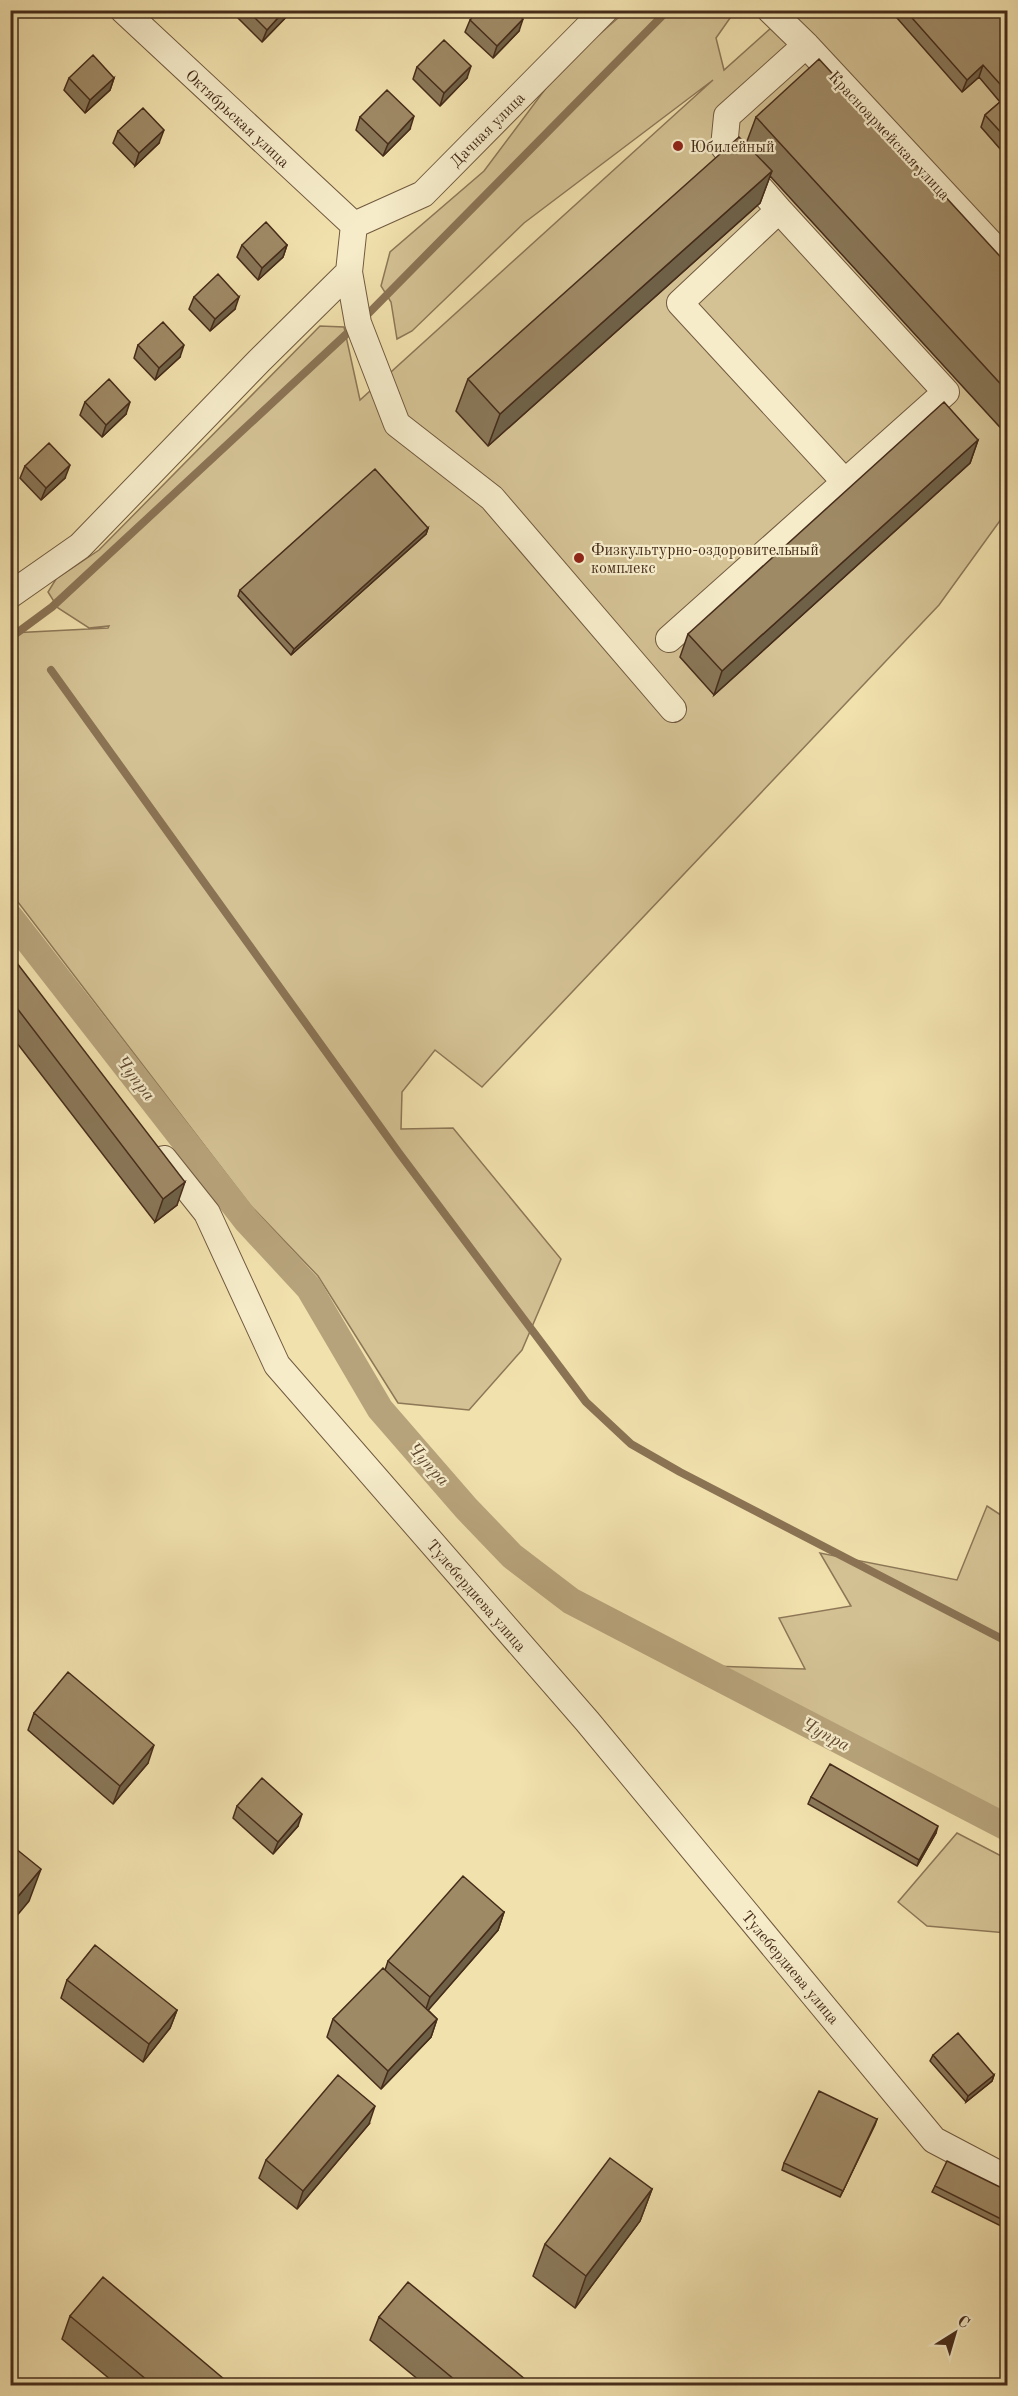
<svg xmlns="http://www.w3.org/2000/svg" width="1018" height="2396" viewBox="0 0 1018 2396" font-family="'Old Standard TT',serif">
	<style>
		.green { fill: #d4c294; stroke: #8d7757; stroke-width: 1.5 }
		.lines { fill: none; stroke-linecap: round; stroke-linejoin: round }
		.stream { stroke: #8a7354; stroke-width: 8 }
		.canal { stroke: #b7a37b; stroke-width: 27 }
		.minor-casing { stroke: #71593f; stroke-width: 28 }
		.minor { stroke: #f6ecca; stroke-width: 26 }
		.wall { fill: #897758; stroke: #462c1a; stroke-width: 1.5 }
		.shaded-wall { fill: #6f6147; stroke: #462c1a; stroke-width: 1.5 }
		.building { fill: #9f8a66; stroke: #462c1a; stroke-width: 1.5 }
		.poi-dot { fill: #8f2418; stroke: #f6ecca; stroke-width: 2 }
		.labels { text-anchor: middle; stroke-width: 4.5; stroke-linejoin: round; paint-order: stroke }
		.street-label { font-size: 16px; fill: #462c1a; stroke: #f6ecca }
		.poi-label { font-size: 16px; fill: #462c1a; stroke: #f6ecca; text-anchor: start }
		.water-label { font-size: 18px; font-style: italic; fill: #624a32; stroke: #f6ecca }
	</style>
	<rect width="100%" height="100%" fill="#f1e1ad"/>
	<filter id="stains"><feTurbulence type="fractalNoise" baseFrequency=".00333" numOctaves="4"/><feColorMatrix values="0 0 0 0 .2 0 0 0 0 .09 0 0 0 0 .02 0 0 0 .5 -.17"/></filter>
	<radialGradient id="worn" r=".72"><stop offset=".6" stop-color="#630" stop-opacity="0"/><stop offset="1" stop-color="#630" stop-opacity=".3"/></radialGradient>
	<!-- green -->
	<path class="green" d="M626,11H654L660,17L678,16L690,11H735L716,38L724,70L790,11H1007V511L939,605L482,1087L435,1050L402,1092L401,1129L453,1128L561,1259L522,1350L469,1410L398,1403L318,1276L250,1205L11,893V633L108,628L109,626L89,628L58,608L48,592L56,579L99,550L320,326L344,327L360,400L713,80L524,223L412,331L397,339L391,302L381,286L390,252L484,171L561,68Z
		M987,1506L1007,1519V1815L711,1666L805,1669L779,1618L851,1606L820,1553L957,1580Z
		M957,1833L1007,1859V1933L927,1926L898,1902Z"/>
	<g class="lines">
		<!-- stream -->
		<path class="stream" d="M363,319L668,10
			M10,638L52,607L354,327
			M51,670L399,1153L586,1402L631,1444L680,1472L1008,1642"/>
		<!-- canal -->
		<path class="canal" d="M10,917L246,1220L309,1288L380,1409L466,1508L512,1556L571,1601L1008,1828"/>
		<defs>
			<path id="minor" d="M123,10L354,225
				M770,10L806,45L1008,262
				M806,45L727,116L724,147L779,210L680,303L845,482
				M354,225L423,194L605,10
				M349,272L358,323L397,424L492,498L673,709
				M10,595L80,546L259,361L349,272L354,225
				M669,639L946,392L779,210
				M164,1159L207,1213L277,1365L587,1721L934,2140L1008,2179"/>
		</defs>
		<!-- minor casing -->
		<use href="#minor" class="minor-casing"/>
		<!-- minor -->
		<use href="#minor" class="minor"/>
	</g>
	<!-- wall -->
	<path class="wall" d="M237,10H290L289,14L262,42L235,15Z
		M890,10H1008V158L981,127L985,115L1000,102L979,77L962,92Z
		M470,20L519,31L493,58L465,32Z
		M417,67L467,78L440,106L413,79Z
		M69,78H114L110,90L85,113L64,90Z
		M360,117L410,129L383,156L356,130Z
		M756,117L1008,265V436L770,176L760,203L488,446L456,411L468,379L746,144Z
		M118,131L159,143L135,166L113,143Z
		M242,245H287L283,257L258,280L237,257Z
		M194,297L235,309L210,331L189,309Z
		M138,345L180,357L155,380L134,358Z
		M85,402L126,414L102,437L80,415Z
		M978,440L970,463L714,695L680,657L688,634Z
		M25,466L65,478L41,500L20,478Z
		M428,528L426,534L291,655L238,596L240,590Z
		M10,954L177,1205L155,1222L10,1034Z
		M34,1713L148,1763L113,1804L28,1730Z
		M811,1797L936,1833L917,1866L808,1804Z
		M237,1806L298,1826L273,1854L233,1818Z
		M504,1912L498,1930L428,2010L437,2019L431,2037L381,2089L327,2037L333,2019L385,1970L388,1961Z
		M67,1980L177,2010L170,2028L143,2062L61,1998Z
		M933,2055L994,2075L992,2081L966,2102L930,2061Z
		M877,2119L840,2197L782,2170L784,2163Z
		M369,2124L297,2209L259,2178L266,2160Z
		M935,2186L1008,2191V2213L1001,2226L932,2192Z
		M652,2189L640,2221L575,2308L533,2276L545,2244Z
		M70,2316L231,2385H117L62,2339Z
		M379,2317L532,2385H425L370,2340Z"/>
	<!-- shaded-wall -->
	<path class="shaded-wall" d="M285,10H290L289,14L262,42L267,30Z
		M523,19L519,31L493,58L497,46Z
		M983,65L979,77L962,92L967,80Z
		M471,66L467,78L440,106L444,93Z
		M114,78L110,90L85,113L90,100Z
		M414,116L410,129L383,156L388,144Z
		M164,130L159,143L135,166L139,153Z
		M772,171L760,203L488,446L500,414Z
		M287,245L283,257L258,280L262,268Z
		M239,297L235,309L210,331L215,319Z
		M184,345L180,357L155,380L159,368Z
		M130,402L126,414L102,437L106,425Z
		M978,440L970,463L714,695L722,671Z
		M70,465L65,478L41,500L46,488Z
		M428,528L426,534L291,655L294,649Z
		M185,1182L177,1205L155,1222L163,1199Z
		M154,1745L148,1763L113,1804L120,1786Z
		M302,1814L298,1826L273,1854L278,1842Z
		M938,1826L936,1833L917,1866L919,1860Z
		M41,1869L29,1901L10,1924V1906Z
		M504,1912L498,1930L424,2015L430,1997Z
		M177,2010L170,2028L143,2062L149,2044Z
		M437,2019L431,2037L381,2089L388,2071Z
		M994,2075L992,2081L966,2102L968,2096Z
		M375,2106L369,2124L297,2209L303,2191Z
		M877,2119L875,2125L840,2197L843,2191Z
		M652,2189L640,2221L575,2308L586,2276Z"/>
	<!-- building -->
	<path class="building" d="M247,10H285L267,30Z
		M479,10H515L523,19L497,46L470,20Z
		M905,10H1008V93L983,65L967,80Z
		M444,40L471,66L444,93L417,67Z
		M93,55L114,78L90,100L69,78Z
		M819,59L1008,265V392L756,117Z
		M387,90L414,116L388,144L360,117Z
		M1008,95V140L985,115Z
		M143,108L164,130L139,153L118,131Z
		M739,137L772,171L500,414L468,379Z
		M266,222L287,245L262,268L242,245Z
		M218,274L239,297L215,319L194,297Z
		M163,322L184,345L159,368L138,345Z
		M109,379L130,402L106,425L85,402Z
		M944,402L978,440L722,671L688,634Z
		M49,443L70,465L46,488L25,466Z
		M375,469L428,528L294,649L240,590Z
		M10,954L185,1182L163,1199L10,999Z
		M68,1672L154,1745L120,1786L34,1713Z
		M830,1764L938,1826L919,1860L811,1797Z
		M262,1778L302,1814L278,1842L237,1806Z
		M10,1844L41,1869L10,1906Z
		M463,1876L504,1912L430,1997L388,1961Z
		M95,1945L177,2010L149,2044L67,1980Z
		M383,1968L437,2019L388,2071L333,2019Z
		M958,2033L994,2075L968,2096L933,2055Z
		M338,2075L375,2106L303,2191L266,2160Z
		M819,2091L877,2119L843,2191L784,2163Z
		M610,2158L652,2189L586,2276L545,2244Z
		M947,2161L1008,2191V2212L1003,2220L935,2186Z
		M103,2277L231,2385H153L70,2316Z
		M408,2282L532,2385H461L379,2317Z"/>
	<!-- markers -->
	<g class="poi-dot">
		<circle cx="678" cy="146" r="6"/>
		<circle cx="579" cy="558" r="6"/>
	</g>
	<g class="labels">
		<!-- street labels -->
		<g class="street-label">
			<text transform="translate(238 118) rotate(43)" y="6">Октябрьская улица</text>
			<text transform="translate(487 129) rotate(-45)" y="6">Дачная улица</text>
			<text transform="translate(890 135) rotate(47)" y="6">Красноармейская улица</text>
			<text transform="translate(477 1595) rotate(49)" y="6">Тулебердиева улица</text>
			<text transform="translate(791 1967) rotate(50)" y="6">Тулебердиева улица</text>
		</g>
		<!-- poi labels -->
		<g class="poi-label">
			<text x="690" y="152">Юбилейный</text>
			<text x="591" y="555">Физкультурно-оздоровительный<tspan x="591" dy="18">комплекс</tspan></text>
		</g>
		<!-- water labels -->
		<g class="water-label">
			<text transform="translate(136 1078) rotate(52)" y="6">Чупра</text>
			<text transform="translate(429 1464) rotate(48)" y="6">Чупра</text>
			<text transform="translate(826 1734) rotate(28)" y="6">Чупра</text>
		</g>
	</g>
	<!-- margin -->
	<rect width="1018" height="2396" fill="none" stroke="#f1e1ad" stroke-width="36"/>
	<rect x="12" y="12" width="994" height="2372" fill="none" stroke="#462c1a" stroke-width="3"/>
	<rect x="18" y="18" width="982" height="2360" fill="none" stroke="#462c1a" stroke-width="1.5"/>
	<!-- north arrow -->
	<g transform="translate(955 2333) rotate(37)" stroke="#f6ecca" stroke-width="4.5" paint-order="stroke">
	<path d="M0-4.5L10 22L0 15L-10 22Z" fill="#462c1a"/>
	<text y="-9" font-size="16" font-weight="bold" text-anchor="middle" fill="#462c1a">С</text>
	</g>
	<rect width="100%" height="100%" filter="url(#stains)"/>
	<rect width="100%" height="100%" fill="url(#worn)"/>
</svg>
